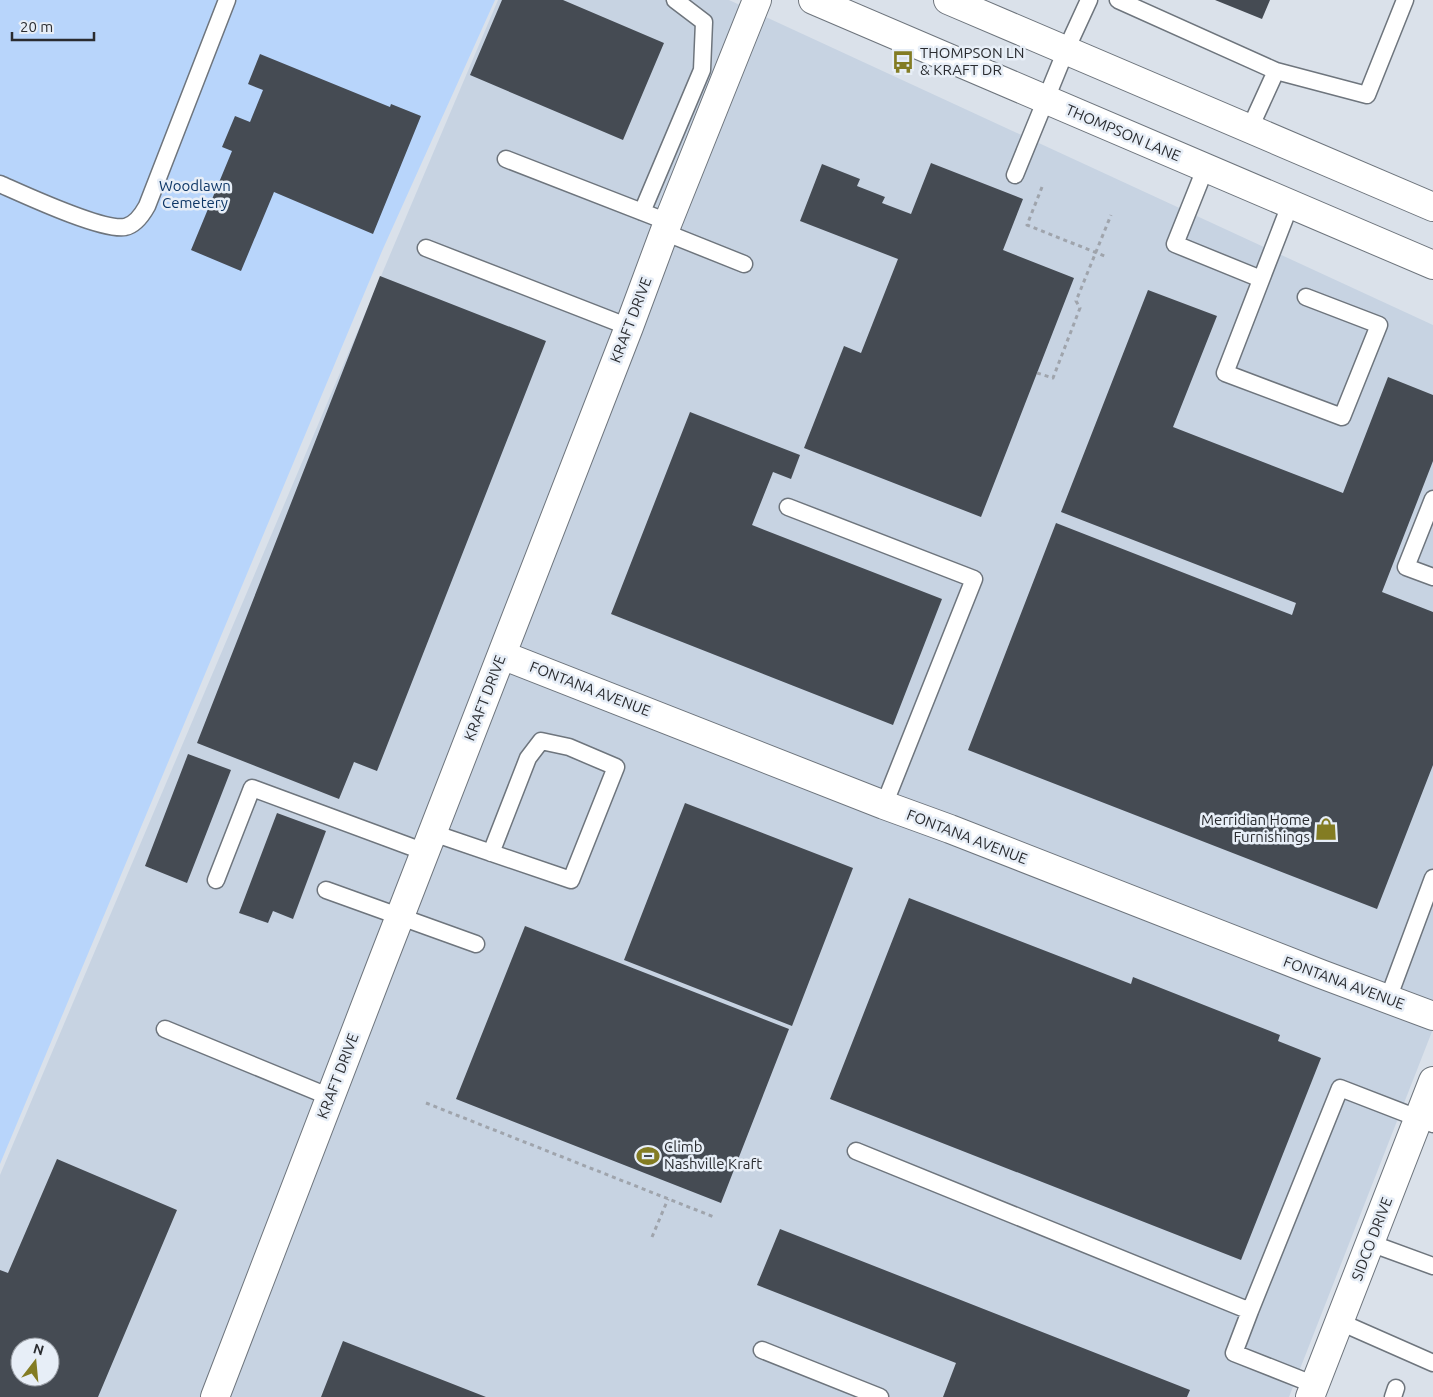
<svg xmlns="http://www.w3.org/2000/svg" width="1433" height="1397" viewBox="0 0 1433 1397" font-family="Ubuntu,sans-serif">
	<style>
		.built { fill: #c7d3e2; fill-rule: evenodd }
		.green { fill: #b8d5fb }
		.building { fill: #454b53; fill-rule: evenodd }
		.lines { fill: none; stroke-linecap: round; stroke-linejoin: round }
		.service-casing { stroke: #6e757d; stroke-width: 19 }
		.minor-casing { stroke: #6e757d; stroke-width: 30 }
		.tertiary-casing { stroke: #6e757d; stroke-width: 30 }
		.primary-casing { stroke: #6e757d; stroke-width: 30 }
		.path { stroke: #9fa4ac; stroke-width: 3; stroke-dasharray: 4 4; stroke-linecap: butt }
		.service { stroke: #fff; stroke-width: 16 }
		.minor { stroke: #fff; stroke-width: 28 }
		.tertiary { stroke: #fff; stroke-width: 28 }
		.primary { stroke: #fff; stroke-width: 28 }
		.labels { text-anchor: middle; stroke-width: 5; stroke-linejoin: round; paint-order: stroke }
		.poi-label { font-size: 15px; fill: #2a2c30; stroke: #e7eef7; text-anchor: start }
		.street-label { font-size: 15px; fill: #2a2c30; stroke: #e7eef7 }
		.park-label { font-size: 15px; fill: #0d3666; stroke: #e7eef7 }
	</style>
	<rect width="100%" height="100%" fill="#dae1ea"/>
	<!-- built -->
	<path class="built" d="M498,0H729L1433,325V1029L1289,1397H0V1175ZM20,1347H50V1377H20Z"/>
	<!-- green -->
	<path class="green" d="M0,0H495L382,251L0,1164Z"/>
	<!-- building -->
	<path class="building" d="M502,0H563L664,43L623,140L470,75Z
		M1215,0H1270L1262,19Z
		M260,54L390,107L391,104L421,116L373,234L274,192L241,271L191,250L232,151L222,147L235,116L250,122L263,90L248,84Z
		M931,163L1023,199L1003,250L1074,278L981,517L804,448L844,346L861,353L898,259L800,221L822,164L860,179L857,186L885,197L882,203L911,214Z
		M380,276L546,341L377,771L354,762L339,799L197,743Z
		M1148,290L1217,316L1173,427L1343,493L1388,377L1433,395V461L1382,592L1433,612V765L1377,909L968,750L1056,523L1292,615L1296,603L1061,512Z
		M690,412L800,455L791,479L773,472L752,525L942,599L893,725L611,614Z
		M188,754L231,770L187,883L145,866Z
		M685,803L853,868L792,1026L624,960Z
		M277,813L326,831L293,919L273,911L268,923L239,913Z
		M909,898L1131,984L1133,977L1280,1035L1278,1041L1321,1058L1241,1260L830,1099Z
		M525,926L789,1029L721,1203L456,1099Z
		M57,1159L177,1210L98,1397H0V1270L8,1273ZM20,1347H50V1377H20Z
		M780,1229L1190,1390L1187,1397H943L956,1363L757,1285Z
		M343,1341L486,1397H321Z"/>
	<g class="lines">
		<defs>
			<path id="service" d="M1118,0L1276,71L1367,95L1405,0
				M1250,128L1276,71
				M506,159L668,222
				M1205,169L1175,244L1261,279
				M1015,175L1066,50L1089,0
				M0,184C25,195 102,231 125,227C135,225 142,215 147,206L227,0
				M1290,205L1225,373L1342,417L1379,325L1306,297
				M642,212L702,70L704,22L675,0
				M664,232L744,264
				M426,248L629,327
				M1433,499L1406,567L1433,577
				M788,507L974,579L884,805
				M433,833L571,880L616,767L569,747L541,741L528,758L491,853
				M216,880L252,788L425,852
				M326,890L476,944
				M1388,999L1433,878
				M165,1029L330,1097
				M856,1151L1250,1311L1340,1088L1433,1124
				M1370,1243L1433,1266
				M1250,1311L1234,1353L1315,1385
				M1340,1322L1433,1363
				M762,1350L880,1397
				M1393,1397L1396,1388"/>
			<path id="minor" d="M502,655L884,805L950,829L1321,974L1433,1016
				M215,1397L383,960L629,327L668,222L757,0"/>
			<path id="tertiary" d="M1310,1397L1433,1081"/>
			<path id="primary" d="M813,0L1433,265
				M948,0L1433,207"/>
		</defs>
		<!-- service casing -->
		<use href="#service" class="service-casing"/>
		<!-- minor casing -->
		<use href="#minor" class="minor-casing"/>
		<!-- tertiary casing -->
		<use href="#tertiary" class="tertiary-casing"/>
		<!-- primary casing -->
		<use href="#primary" class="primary-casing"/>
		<!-- path -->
		<path class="path" d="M1042,187L1027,225L1107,257
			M1037,373L1053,378L1080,308L1076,301L1111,215
			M426,1103L714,1217
			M652,1237L668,1199"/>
		<!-- service -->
		<use href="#service" class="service"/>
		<!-- minor -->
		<use href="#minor" class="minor"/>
		<!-- tertiary -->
		<use href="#tertiary" class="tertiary"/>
		<!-- primary -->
		<use href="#primary" class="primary"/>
	</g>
	<!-- icons -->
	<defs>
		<symbol id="bus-bare" viewBox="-9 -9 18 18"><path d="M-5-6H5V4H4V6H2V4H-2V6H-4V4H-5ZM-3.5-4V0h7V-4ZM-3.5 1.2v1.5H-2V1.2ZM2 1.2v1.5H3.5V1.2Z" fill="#837c23" stroke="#e7eef7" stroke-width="2.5" paint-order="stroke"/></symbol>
		<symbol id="shop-bare" viewBox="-9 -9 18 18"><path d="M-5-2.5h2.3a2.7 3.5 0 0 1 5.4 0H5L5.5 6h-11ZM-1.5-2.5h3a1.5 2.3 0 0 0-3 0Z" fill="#837c23" stroke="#e7eef7" stroke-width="2.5" paint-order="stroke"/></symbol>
		<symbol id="stadium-bare" viewBox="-9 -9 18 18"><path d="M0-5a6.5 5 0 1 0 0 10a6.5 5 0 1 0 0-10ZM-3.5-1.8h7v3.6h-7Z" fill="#837c23" stroke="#e7eef7" stroke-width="2.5" paint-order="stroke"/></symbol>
	</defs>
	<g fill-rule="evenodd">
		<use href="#bus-bare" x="887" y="46" width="32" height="32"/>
		<use href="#shop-bare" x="1310" y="813" width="32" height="32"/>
		<use href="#stadium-bare" x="632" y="1140" width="32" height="32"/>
	</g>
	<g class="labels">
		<!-- poi labels -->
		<g class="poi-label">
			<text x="920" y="58">THOMPSON LN<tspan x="920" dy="17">&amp; KRAFT DR</tspan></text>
			<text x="1310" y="825" text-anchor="end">Merridian Home<tspan x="1310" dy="17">Furnishings</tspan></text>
			<text x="664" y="1152">Climb<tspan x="664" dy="17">Nashville Kraft</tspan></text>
		</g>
		<!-- street labels -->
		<g class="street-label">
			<text transform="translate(1123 133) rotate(23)" y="5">THOMPSON LANE</text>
			<text transform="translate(631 320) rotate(-69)" y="5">KRAFT DRIVE</text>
			<text transform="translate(590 689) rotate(21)" y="5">FONTANA AVENUE</text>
			<text transform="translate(485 698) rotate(-69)" y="5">KRAFT DRIVE</text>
			<text transform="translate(967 837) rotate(21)" y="5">FONTANA AVENUE</text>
			<text transform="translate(1344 983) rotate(20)" y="5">FONTANA AVENUE</text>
			<text transform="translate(338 1076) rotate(-69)" y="5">KRAFT DRIVE</text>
			<text transform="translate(1372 1239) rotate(-69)" y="5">SIDCO DRIVE</text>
		</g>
		<!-- park labels -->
		<g class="park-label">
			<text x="195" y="191">Woodlawn<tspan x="195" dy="17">Cemetery</tspan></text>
		</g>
	</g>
	<!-- north arrow -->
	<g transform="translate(35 1362) rotate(16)"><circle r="24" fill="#e7eef7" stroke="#9ba0a7"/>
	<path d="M0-4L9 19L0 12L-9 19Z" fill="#837c23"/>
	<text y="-8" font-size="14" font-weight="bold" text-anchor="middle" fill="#2a2c30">N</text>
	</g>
	<!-- scale -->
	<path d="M12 32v8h82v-8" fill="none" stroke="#2a2c30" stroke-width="2.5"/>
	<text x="20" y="32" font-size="15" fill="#2a2c30" stroke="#e7eef7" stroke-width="4" paint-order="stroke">20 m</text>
</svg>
